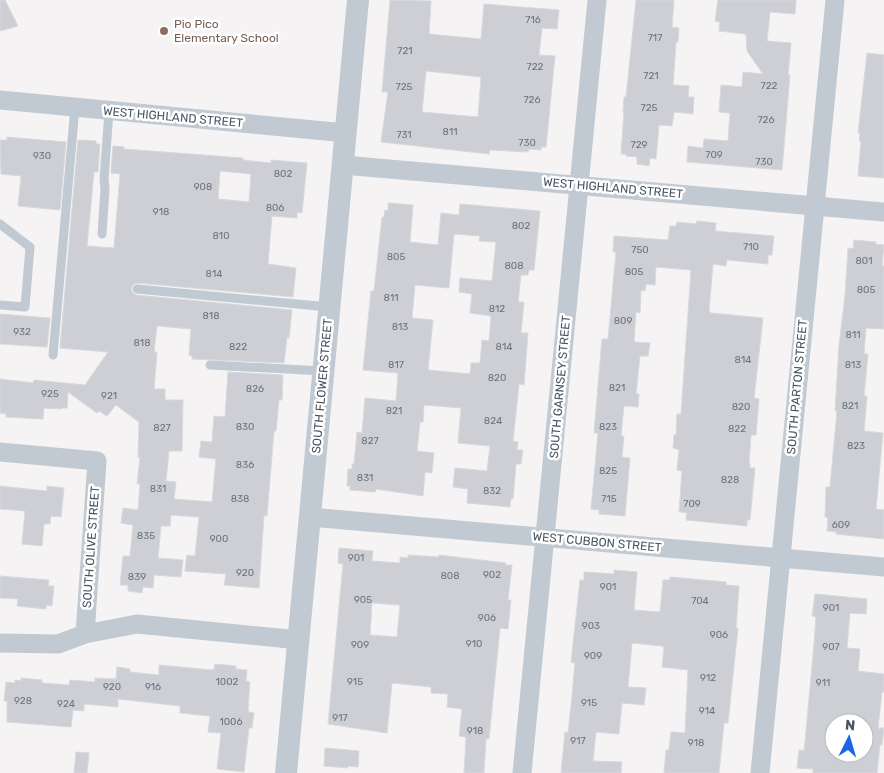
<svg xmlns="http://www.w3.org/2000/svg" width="884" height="773" viewBox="0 0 884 773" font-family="Rubik,sans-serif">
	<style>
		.building { fill: #cdcfd5; stroke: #d7d9de; fill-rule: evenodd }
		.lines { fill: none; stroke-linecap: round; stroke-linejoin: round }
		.service { stroke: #c1c9d2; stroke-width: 9 }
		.minor { stroke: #c1c9d2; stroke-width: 19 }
		.tertiary { stroke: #c1c9d2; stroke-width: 22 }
		.education-dot { fill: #8d6e63; stroke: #fff; stroke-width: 2 }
		.labels { text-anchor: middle; stroke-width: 5; stroke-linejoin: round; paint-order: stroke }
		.number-label { font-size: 10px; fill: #6b737e }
		.education-label { font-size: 12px; fill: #785e54; stroke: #fff; text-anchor: start }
		.street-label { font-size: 12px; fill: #4a5461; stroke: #fff }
	</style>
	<rect width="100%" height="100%" fill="#f5f3f3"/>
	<!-- building -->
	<path class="building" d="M0,0H5L18,26L0,31Z
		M390,0L431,1L429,34L481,39L484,4L559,10L557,29L542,28L539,55L555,56L546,147H541V150L529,149L528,152L490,150L489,154L381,142L388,92H382ZM426,71L481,77L478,117L422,112Z
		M636,0H674L672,27L679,28L678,42H676L673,85L689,86L688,97H694L693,114L674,112L672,126L659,125L656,159L650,158L649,166L637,164V157L626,156V154H621L624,112H623L624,97H626Z
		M718,0H796L795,14L770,12L767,41L791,43L788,75H790L782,170L687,162L688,146L703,148L704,139L728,141L730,113L719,112L721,85L742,87L743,72L763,74L747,51L746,34L719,31L720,22L715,21Z
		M867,53L884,55V178L858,176L861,141H859L860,133H858Z
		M7,137L66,142L60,210L18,206L21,176L1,174L0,140H7Z
		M78,140L96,141V144H100L98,172H94L87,246L114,248L120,174L111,173L113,146L124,147V149L243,158V160L271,163V160L307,163L302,213L297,212V218L272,216L268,264L296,268L293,297L138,283L134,284L131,288L132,292L136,295L292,310L289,338L287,337L284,363L192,359V356L189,355L191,329L157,326L154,352H157L154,389H165V400H183L182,451H169L166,481L176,482L174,499L212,502L216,459L199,457L201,441L212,442L214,416L225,417L228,372L283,375L282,400H279L276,431H274L267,516L264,515L259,588L224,585L226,574L185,571L187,555L195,556L199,517L171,515L170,526H161L158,558L183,560L181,577L154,575L153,588L143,587L142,593L128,591V585H120L123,556H130L133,525L121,523L123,508L138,510L140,484H137L140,457H138L139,422L116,405L107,416L99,411L97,413L68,392L67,408H62V409L44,408L43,419L6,417V414L0,413V379L33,383L34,380L85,385L108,352L60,348ZM220,171L251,174L249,202L218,199Z
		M388,203L413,205L410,242L438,245L441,213L459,215L460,204L540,211L534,270H529L528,275H521L518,302H524L521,333H528L524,385L519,384L513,441L518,442L517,450H523L521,464H516L513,499H511L510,507L467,503L468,489L453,487L455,468L487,471L490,446L458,443L461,408L424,405L423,422H420L417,451L434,453L432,473L425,472L423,496L376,489L375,492L350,490V486H347L348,469H352V464H354L357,432L362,433L365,398L396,401L398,373L363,370L371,291H374L382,217H384L385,210L388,211ZM454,234L480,236L479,241L496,242L492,281L460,278L459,292L472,294L470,313L491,316L489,341L482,340L480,363H471L470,374L428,370L433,320L412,318L415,285L449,288Z
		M697,221L716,223L715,231L774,236L772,255H768V264L727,260L726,266L713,264L709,311L711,313L763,318L754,398L759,399L756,435H751L749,464H750V468H755L750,520H747V526L686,520L687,513L679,512L682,471L677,470L679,450L673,448L674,435H676L677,414H681L691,270L656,267L655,285L646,284L645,291L641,290L640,313L636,312L634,342L650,343L648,356H640L636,394H639L638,407L624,406L621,436H624L622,457L630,458L625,516L599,514V510L591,509L598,433H594L602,339H608L616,252H613L614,236L668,240L670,226H676L677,222L696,224Z
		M854,240L876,242L875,244L884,245L882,266H884V329L866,328L864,354H868L864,396H867L864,431L883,433L876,509L884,510V539L836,534V532L827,531L828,518L825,517L826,487H830L837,411H835L839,346L845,295L848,248L853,249Z
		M0,314L50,318L47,347L0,344Z
		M0,486L47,491V486L64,488L61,517L51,516L50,524H44L42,546L22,544L25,511L0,509Z
		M339,548L373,551L372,561L400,563V557L408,558V555L438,557L439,555L506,563V565H512L508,600H511L508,629L500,628L489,739H486L484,773H464L466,737L459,736L462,709L447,707L448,694L431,693V687L392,683L387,733L328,724L343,564L338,563ZM372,603L400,605L397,637L370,635Z
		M614,570L637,572L634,610L660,612L663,580H670V577L726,582V585L739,586L736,628H738L728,723H724L719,773H664L666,750H669L671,732L685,733L688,670L662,667L664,647L662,646L632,643L628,687L646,688L644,705L622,703L619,734L596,732L593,761L622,762L621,773H561L565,732L568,733L572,696L575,663L571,662L580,580H584V572L614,574Z
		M0,576L49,580L48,586H54L52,606L46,605V609L17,606L18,599L0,598Z
		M815,594L867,599L866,614L850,613L847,648L860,649L858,671L884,674V692H882L878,728H884L882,745H880L877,773H813V769L797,768L799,750L804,751L805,742L814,644L816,617L812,616ZM834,723H866L863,754L860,753V756L834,754Z
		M215,664L236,666V669L247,670L246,681L250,682L248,710L249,712L254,713L252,728H249L244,772L217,769L221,733L208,732L210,716L180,713V706L118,699V707L84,704V711L73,710L71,727L7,722V701H4L6,682L15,683V680L21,681V678L42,680V683L69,685L70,680L95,682V678L116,679L117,667L130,669V672L159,675V665L212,670L214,669Z
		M325,748L359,751L358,767L348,766V768L324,766Z
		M76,752L89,753L87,773H74Z"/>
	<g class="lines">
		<!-- service -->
		<path class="service" d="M0,224L30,247L25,307L0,305
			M102,234L105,189L104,179L109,111
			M137,289L329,307
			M53,355L75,107
			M210,365L323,371"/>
		<!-- minor -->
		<path class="minor" d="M0,100L346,133
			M343,165L884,212
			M0,452L97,461L85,634
			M310,517L884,567
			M0,643L58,644L85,634L137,624L299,640
			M522,773L597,0
			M760,773L835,0"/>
		<!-- tertiary -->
		<path class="tertiary" d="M286,773L358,0"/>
	</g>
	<!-- markers -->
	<circle class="education-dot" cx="164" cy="31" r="5"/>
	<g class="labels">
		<!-- number labels -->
		<g class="number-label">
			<text x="533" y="23">716</text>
			<text x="655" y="41">717</text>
			<text x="405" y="54">721</text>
			<text x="535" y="70">722</text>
			<text x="651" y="79">721</text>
			<text x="769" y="89">722</text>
			<text x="404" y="90">725</text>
			<text x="532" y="103">726</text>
			<text x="649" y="111">725</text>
			<text x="766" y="123">726</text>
			<text x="450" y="135">811</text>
			<text x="404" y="138">731</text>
			<text x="527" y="146">730</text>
			<text x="639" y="148">729</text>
			<text x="714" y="158">709</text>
			<text x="42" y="159">930</text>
			<text x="764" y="165">730</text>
			<text x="283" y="177">802</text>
			<text x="203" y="190">908</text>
			<text x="275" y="211">806</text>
			<text x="161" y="215">918</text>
			<text x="521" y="229">802</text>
			<text x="221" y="239">810</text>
			<text x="751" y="250">710</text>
			<text x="640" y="253">750</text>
			<text x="396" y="260">805</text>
			<text x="864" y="264">801</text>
			<text x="514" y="269">808</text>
			<text x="634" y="275">805</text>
			<text x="214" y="277">814</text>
			<text x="866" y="293">805</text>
			<text x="391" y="301">811</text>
			<text x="497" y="312">812</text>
			<text x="211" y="319">818</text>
			<text x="623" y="324">809</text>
			<text x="400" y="330">813</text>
			<text x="22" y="335">932</text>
			<text x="853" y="338">811</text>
			<text x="142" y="346">818</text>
			<text x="238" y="350">822</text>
			<text x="504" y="350">814</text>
			<text x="743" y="363">814</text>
			<text x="396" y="368">817</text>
			<text x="853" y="368">813</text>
			<text x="497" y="381">820</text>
			<text x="617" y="391">821</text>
			<text x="255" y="392">826</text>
			<text x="50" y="397">925</text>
			<text x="109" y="399">921</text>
			<text x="850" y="409">821</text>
			<text x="741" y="410">820</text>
			<text x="394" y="414">821</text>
			<text x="493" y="424">824</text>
			<text x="245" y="430">830</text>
			<text x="608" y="430">823</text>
			<text x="162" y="431">827</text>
			<text x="737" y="432">822</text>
			<text x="370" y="444">827</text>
			<text x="856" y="449">823</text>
			<text x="245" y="468">836</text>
			<text x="608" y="474">825</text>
			<text x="365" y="481">831</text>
			<text x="730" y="483">828</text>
			<text x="158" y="492">831</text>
			<text x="492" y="494">832</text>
			<text x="240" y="502">838</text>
			<text x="609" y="502">715</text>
			<text x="692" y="507">709</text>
			<text x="841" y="528">609</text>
			<text x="146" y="539">835</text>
			<text x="219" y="542">900</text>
			<text x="356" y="561">901</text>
			<text x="245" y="576">920</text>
			<text x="492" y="578">902</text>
			<text x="450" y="579">808</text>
			<text x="137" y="580">839</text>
			<text x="608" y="590">901</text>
			<text x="363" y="603">905</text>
			<text x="700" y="604">704</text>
			<text x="831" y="611">901</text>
			<text x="487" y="621">906</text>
			<text x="591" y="629">903</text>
			<text x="719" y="638">906</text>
			<text x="474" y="647">910</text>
			<text x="360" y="648">909</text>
			<text x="831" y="650">907</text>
			<text x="593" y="659">909</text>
			<text x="708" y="681">912</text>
			<text x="227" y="685">1002</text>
			<text x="355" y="685">915</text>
			<text x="823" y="686">911</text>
			<text x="112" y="690">920</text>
			<text x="153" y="690">916</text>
			<text x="23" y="704">928</text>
			<text x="589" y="706">915</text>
			<text x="66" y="707">924</text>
			<text x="707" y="714">914</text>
			<text x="340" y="721">917</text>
			<text x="231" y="725">1006</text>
			<text x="475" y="734">918</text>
			<text x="578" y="744">917</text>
			<text x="696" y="746">918</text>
		</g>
		<!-- education labels -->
		<g class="education-label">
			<text x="174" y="28">Pio Pico<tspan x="174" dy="14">Elementary School</tspan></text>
		</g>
		<!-- street labels -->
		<g class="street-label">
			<text transform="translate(173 117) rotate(5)" y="4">WEST HIGHLAND STREET</text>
			<text transform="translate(613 188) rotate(5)" y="4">WEST HIGHLAND STREET</text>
			<text transform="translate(322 386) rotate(-85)" y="4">SOUTH FLOWER STREET</text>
			<text transform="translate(560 387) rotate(-85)" y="4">SOUTH GARNSEY STREET</text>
			<text transform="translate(797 387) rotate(-85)" y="4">SOUTH PARTON STREET</text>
			<text transform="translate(597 542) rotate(5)" y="4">WEST CUBBON STREET</text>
			<text transform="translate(91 547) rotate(-86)" y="4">SOUTH OLIVE STREET</text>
		</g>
	</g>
	<!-- north arrow -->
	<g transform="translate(849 738) rotate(5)"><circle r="24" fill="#ffffff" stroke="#b7bbc0"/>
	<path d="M0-4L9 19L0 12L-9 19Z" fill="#1c66e6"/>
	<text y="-8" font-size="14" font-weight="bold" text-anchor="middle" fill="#4a5461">N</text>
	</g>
</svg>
